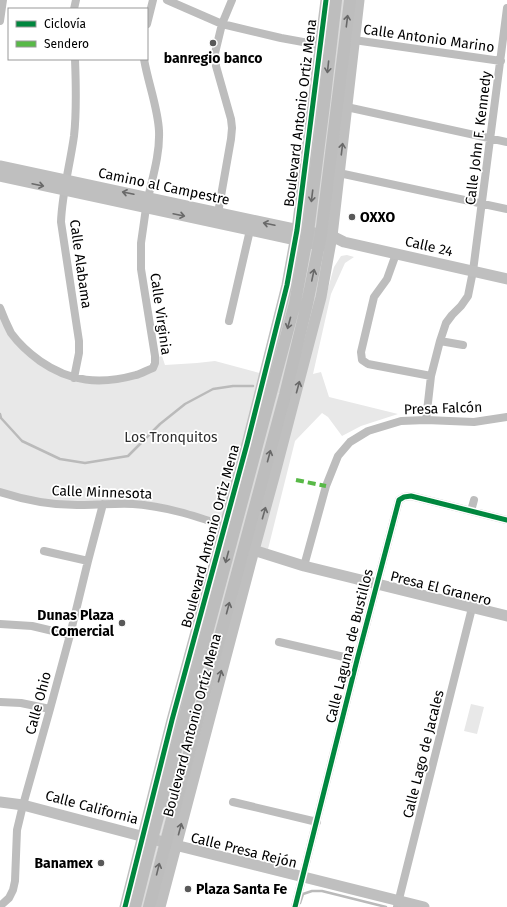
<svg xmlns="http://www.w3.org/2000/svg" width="507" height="907" viewBox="0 0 507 907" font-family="'Fira Sans',sans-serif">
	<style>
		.green { fill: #e8e8e8 }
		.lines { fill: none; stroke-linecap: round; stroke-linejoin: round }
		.stream { stroke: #bababa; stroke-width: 2.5 }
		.primary-casing { stroke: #dbdbdb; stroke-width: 14 }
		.street { stroke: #bdbdbd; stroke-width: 8 }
		.secondary { stroke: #bfbfbf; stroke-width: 11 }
		.primary { stroke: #bdbdbd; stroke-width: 12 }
		.quiet { stroke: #58b947; stroke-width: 4; stroke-dasharray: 8 4; stroke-linecap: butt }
		.cycleway-casing { stroke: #fff; stroke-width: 8 }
		.cycleway { stroke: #00873e; stroke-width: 5 }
		.oneway { stroke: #686868 }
		.oneway2 { stroke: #696969 }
		.poi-dot { fill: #595959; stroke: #fff; stroke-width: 1.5 }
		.labels { text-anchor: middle; stroke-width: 3.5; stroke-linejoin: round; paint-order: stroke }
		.street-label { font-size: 14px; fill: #000; stroke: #fff }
		.poi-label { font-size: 14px; font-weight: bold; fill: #000; stroke: #fff; text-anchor: start }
		.park-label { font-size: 14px; fill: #2c2c2c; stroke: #fff }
	</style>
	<rect width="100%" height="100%" fill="#fff"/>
	<!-- green -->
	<path class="green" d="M347,255L354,257L345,263L331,294L313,374L321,372L329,397L398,414L361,426L342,436L328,417L322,413L295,441L268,549L259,547L300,390L334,267L341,256Z
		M0,311L26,352L54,372L88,380L136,374L152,364L154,358L162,356L165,365L197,363L215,361L263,374L223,526L164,510L132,506H84L0,494Z
		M471,704L484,707L477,734L464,731Z"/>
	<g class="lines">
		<!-- stream -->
		<path class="stream" d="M0,414L1,418L22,441L60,459L85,463L128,456L160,424L185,404L213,389L233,386H253
			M300,903L303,894L312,891H322L386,907"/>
		<defs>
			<path id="primary" d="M135,907L152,839L295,303L308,232L324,105L336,0
				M149,907L204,696L285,395L307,304L321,235L350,0"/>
		</defs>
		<!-- primary casing -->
		<use href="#primary" class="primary-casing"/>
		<!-- street -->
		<path class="street" d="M167,0L222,24L281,38L325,46
			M74,9L76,0
			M0,21L3,0
			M147,24L153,0
			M354,40L501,61
			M144,59C148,83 158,108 159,131C160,153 153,176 148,198
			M342,106L507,142
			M339,173L507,209
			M218,213L231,139L232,128L231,119L216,66L215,53L222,24L232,0
			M396,254L387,279L374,297L361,352L362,360L368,364L431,376
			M0,308C3,316 7,325 11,333C19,344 29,353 40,361C70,382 100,385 136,375C141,374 147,370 153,368L155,363V356L141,269V243L146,208
			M229,321L250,230
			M440,341L463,345
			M74,378L79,353V341L61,222C62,193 70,165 74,136C77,110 76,85 75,59
			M426,420L431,376L440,341L446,323L452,315L461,306L468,296L473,271L507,8
			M0,492C28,501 55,506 84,505C100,505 117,503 133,504C165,506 195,516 225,526
			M471,511L474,500
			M44,551L88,561
			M304,566L326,486L338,456L350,442L368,431L401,421L426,420L474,422L507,417
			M0,624L32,626L70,635
			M279,642L357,660
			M0,702L21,703L50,709
			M233,802L317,822
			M0,906L9,898L13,890L15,881L17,830L23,805L50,709L70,635L88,561L103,504
			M295,907L357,660L399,500L404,497L411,496L507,520
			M397,907L472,608"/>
		<!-- secondary -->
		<path class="secondary" d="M0,166L308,232L332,236L344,242L507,279
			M0,176L319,245H328
			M247,548L304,566L507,616
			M0,802L23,805L175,845L424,907
			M125,907L172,720L247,444L287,285L297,230L326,0
			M160,907L254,550L274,477L321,297L332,236L359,0"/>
		<!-- primary -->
		<use href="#primary" class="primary"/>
		<!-- quiet -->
		<path class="quiet" d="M296,480L326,486"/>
		<defs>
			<path id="cycleway" d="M125,907L172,720L247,444L287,285L297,230L326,0
				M295,907L357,660L399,500L404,497L411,496L507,520"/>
		</defs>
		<!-- cycleway casing -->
		<use href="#cycleway" class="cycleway-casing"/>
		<!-- cycleway -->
		<use href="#cycleway" class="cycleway"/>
	</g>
	<!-- one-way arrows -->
	<defs><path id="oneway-shaft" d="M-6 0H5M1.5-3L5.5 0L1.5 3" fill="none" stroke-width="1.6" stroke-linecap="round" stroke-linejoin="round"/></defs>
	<g class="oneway">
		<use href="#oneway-shaft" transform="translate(347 21) rotate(-83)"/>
		<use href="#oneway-shaft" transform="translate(328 67) rotate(96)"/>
		<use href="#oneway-shaft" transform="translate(312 196) rotate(97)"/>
		<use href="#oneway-shaft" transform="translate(313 275) rotate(-78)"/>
		<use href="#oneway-shaft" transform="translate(289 323) rotate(105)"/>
		<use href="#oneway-shaft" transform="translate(269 456) rotate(-75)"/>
		<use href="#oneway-shaft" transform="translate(227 557) rotate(105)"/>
		<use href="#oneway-shaft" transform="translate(228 608) rotate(-75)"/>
		<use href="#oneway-shaft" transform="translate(158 869) rotate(-76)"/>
	</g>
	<g class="oneway2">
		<use href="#oneway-shaft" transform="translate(342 149) rotate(-83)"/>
		<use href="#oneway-shaft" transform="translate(38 185) rotate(12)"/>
		<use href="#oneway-shaft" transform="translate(128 193) rotate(-168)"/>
		<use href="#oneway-shaft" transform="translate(179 215) rotate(12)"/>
		<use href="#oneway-shaft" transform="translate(269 224) rotate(-168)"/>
		<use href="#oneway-shaft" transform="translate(298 387) rotate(-75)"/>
		<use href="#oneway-shaft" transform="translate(264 513) rotate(-74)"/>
		<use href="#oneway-shaft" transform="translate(220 676) rotate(-75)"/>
		<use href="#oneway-shaft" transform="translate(180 829) rotate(-75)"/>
	</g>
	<!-- markers -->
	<g class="poi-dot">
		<circle cx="213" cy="43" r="4"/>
		<circle cx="352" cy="217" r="4"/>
		<circle cx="122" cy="623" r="4"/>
		<circle cx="101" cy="863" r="4"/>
		<circle cx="188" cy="889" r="4"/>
	</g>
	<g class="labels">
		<!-- street labels -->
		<g class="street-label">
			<text transform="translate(429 38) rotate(8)" y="5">Calle Antonio Marino</text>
			<text transform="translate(300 113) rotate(-83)" y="5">Boulevard Antonio Ortiz Mena</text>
			<text transform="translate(478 138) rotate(-83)" y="5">Calle John F. Kennedy</text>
			<text transform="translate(164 186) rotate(12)" y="5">Camino al Campestre</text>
			<text transform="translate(429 246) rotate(13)" y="5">Calle 24</text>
			<text transform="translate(81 264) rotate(82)" y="5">Calle Alabama</text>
			<text transform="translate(161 314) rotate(82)" y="5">Calle Virginia</text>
			<text transform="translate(443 408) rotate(-2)" y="5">Presa Falcón</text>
			<text transform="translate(102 492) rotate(2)" y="5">Calle Minnesota</text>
			<text transform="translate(210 536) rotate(-75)" y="5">Boulevard Antonio Ortiz Mena</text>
			<text transform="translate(441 588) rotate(14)" y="5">Presa El Granero</text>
			<text transform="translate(349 646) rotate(-76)" y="5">Calle Laguna de Bustillos</text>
			<text transform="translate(38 703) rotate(-75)" y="5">Calle Ohio</text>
			<text transform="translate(192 725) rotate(-75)" y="5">Boulevard Antonio Ortíz Mena</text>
			<text transform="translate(423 754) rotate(-76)" y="5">Calle Lago de Jacales</text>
			<text transform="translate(92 807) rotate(15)" y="5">Calle California</text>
			<text transform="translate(244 850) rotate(14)" y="5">Calle Presa Rejón</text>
		</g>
		<!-- poi labels -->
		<g class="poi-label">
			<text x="213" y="63" text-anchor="middle">banregio banco</text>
			<text x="360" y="222">OXXO</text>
			<text x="114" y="620" text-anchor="end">Dunas Plaza<tspan x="114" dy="16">Comercial</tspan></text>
			<text x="93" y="868" text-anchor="end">Banamex</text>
			<text x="196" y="894">Plaza Santa Fe</text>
		</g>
		<!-- park labels -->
		<g class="park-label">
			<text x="171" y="442">Los Tronquitos</text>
		</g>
	</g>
	<!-- legend -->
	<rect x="8" y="8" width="140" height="52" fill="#ffffff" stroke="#999999"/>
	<rect x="16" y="21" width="20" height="6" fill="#00873e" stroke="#999999"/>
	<text x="44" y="28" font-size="12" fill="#000000">Ciclovía</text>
	<rect x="16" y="41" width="20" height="6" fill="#58b947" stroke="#999999"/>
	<text x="44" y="48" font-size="12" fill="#000000">Sendero</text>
</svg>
